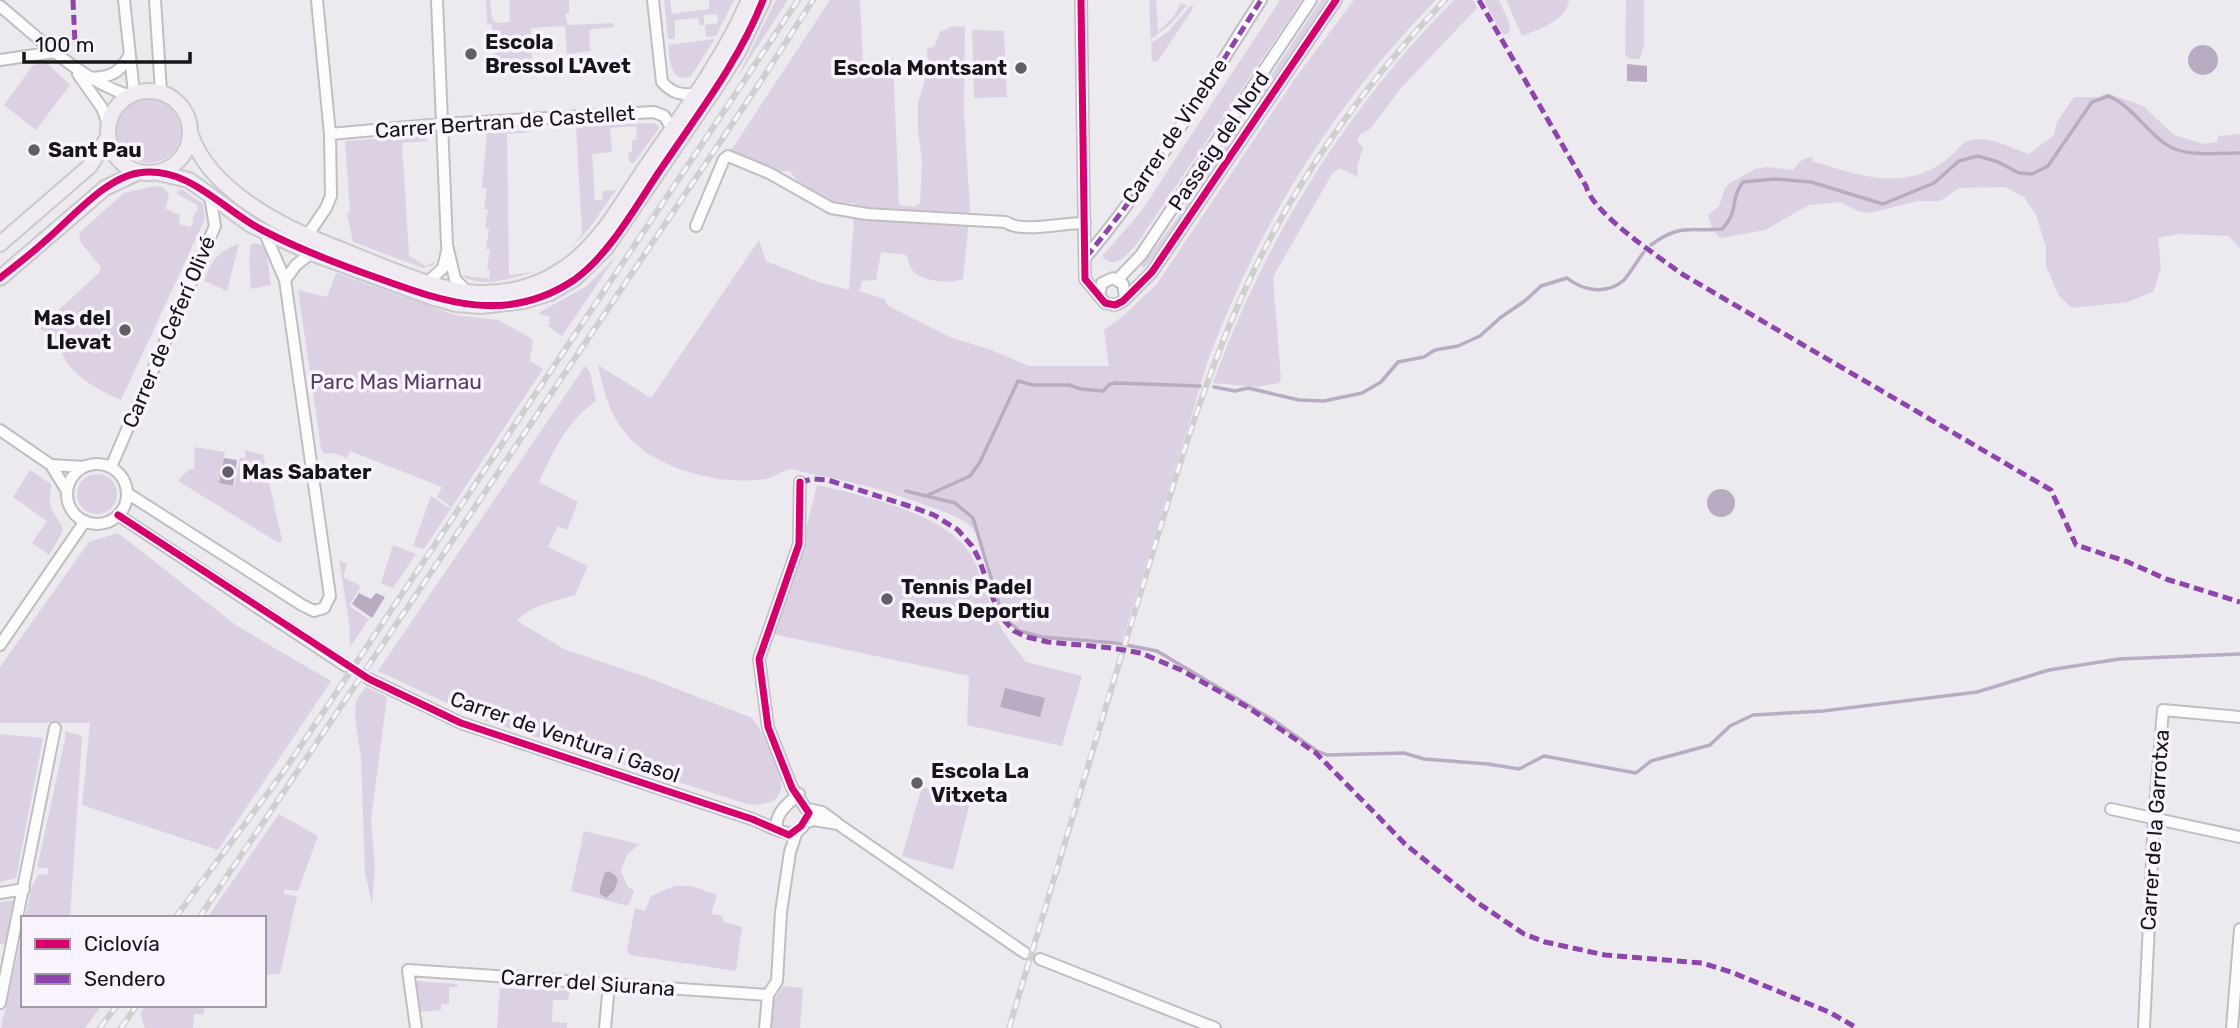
<svg xmlns="http://www.w3.org/2000/svg" width="2240" height="1028" viewBox="0 0 2240 1028" font-family="Rubik,sans-serif">
	<style>
		.green { fill: #dcd1e3 }
		.water { fill: #b9acc2 }
		.lines { fill: none; stroke-linecap: round; stroke-linejoin: round }
		.stream { stroke: #b9acc2; stroke-width: 3.5 }
		.minor-tunnel { stroke: #ccc9cf; stroke-width: 10; stroke-dasharray: 10 5; stroke-linecap: butt }
		.minor-casing { stroke: #c0bec2; stroke-width: 14 }
		.major-casing { stroke: #c9c8cb; stroke-width: 18 }
		.minor { stroke: #fcfcfd; stroke-width: 10 }
		.major { stroke: #f0ebf3; stroke-width: 14 }
		.rail-casing { stroke: #cfced0; stroke-width: 6 }
		.rail { stroke: #f9f3fd; stroke-width: 3.5; stroke-dasharray: 10; stroke-linecap: butt }
		.quiet { stroke: #8e44ad; stroke-width: 5; stroke-dasharray: 10 5; stroke-linecap: butt }
		.cycleway-casing { stroke: #f9f3fd; stroke-width: 11 }
		.cycleway { stroke: #d6006c; stroke-width: 7 }
		.poi-dot { fill: #625f64; stroke: #f9f3fd; stroke-width: 2.5 }
		.labels { text-anchor: middle; stroke-width: 7; stroke-linejoin: round; paint-order: stroke }
		.poi-label { font-size: 21px; font-weight: bold; fill: #171519; stroke: #f9f3fd; text-anchor: start }
		.street-label { font-size: 21px; fill: #171519; stroke: #f9f3fd }
		.park-label { font-size: 21px; fill: #563b66; stroke: #f9f3fd }
	</style>
	<rect width="100%" height="100%" fill="#ece9ef"/>
	<!-- green -->
	<path class="green" d="M486,0H490L492,18L496,23L510,22L509,0H569V13L565,14L568,25L613,23L614,27L593,29L589,31L590,51L567,54L565,26L531,28L532,62L494,66L493,43L501,42V31H493L491,24L487,23Z
		M664,0H670L672,14L709,9V0H734L716,36L706,37L705,25L718,23L717,14L704,15V25H699L698,18L675,20V39H668Z
		M776,0H788L737,78Z
		M830,0H860L863,63L893,58L899,205L914,207L920,203L922,160L918,132V103L930,63L928,59L927,48L934,47L940,32L951,27L965,26L964,112L970,210L963,279C952,284 922,282 913,271C910,267 908,260 906,255L881,252L876,280L862,281L859,291L885,299L887,305L950,337L991,350L1029,366H1109L1104,330L1123,316L1157,284L1296,77L1354,0H1436C1336,101 1260,223 1210,355C1200,382 1194,410 1185,436C1163,505 1143,575 1121,644C1111,642 1100,640 1090,639C1069,638 1046,642 1027,632C982,609 1000,551 968,524C954,513 902,497 884,491C858,483 832,478 806,473C802,472 795,469 791,469C782,470 775,477 766,479C721,486 655,470 625,433C609,413 603,389 598,365L651,398L759,240L766,261L818,282L849,290L855,203H836L815,194L800,185L790,171H775L730,152Z
		M1149,0H1156L1158,32L1174,16L1181,3L1187,5L1172,23L1151,39Z
		M1280,0H1302L1138,242C1129,253 1114,272 1102,256L1140,213Z
		M1321,0H1328L1258,103L1254,100L1258,95Z
		M1454,0H1473L1477,8L1401,88L1370,129L1360,135L1357,140L1363,148L1357,167L1358,177L1340,168L1332,174L1273,277L1281,379L1279,383L1257,387L1213,383C1265,239 1346,109 1454,0Z
		M1485,0H1499L1510,25L1509,33L1503,35L1485,3Z
		M1506,0H1569C1566,21 1539,29 1522,36Z
		M1626,0H1644V45L1640,59H1630L1625,55Z
		M1190,6L1194,7L1157,62L1152,61L1151,43L1168,32Z
		M972,30L1004,31L1007,97L974,98Z
		M715,39L691,76C670,85 670,59 668,45Z
		M47,63L70,85L36,130L4,105L33,65Z
		M2107,93L2143,106L2174,135L2204,144L2217,142L2218,136L2240,134V248L2229,236L2179,234L2158,238L2161,268L2153,292L2128,302L2072,308L2059,296L2046,266V247L2036,215L2024,197L2005,187L1959,188L1940,201H1917L1870,213L1857,211L1841,202L1809,205L1765,230L1721,238C1713,232 1710,224 1708,215L1719,206L1725,188L1730,183L1755,169L1767,167L1793,170C1799,162 1802,158 1813,157L1812,161C1846,171 1877,184 1913,176C1926,173 1941,165 1951,156C1960,148 1964,139 1977,139C1994,138 2014,149 2029,154L2054,135L2057,122L2074,97H2098Z
		M117 131a32 32 0 1 1 64 0a32 32 0 1 1-64 0Z
		M1243,120L1246,121L1244,124C1211,172 1183,224 1144,268L1141,266L1176,220Z
		M647,123H654L660,127L633,164L629,161L628,152H632V140L637,139L636,126L610,128L612,152L592,154L595,200H603L602,191L616,190L589,229L567,252L582,234L576,127Z
		M531,130V132L507,134L509,275L535,272C513,277 483,290 461,275L489,279L490,270L487,269L490,250L486,249L489,229L485,228L488,209H484L487,189L482,188L487,133Z
		M417,136L423,137L428,141L402,143L409,256L426,266L435,261L434,265L423,268L353,242L347,214L350,212L345,141Z
		M154,186L162,187L169,193L166,209L180,215L179,224L191,227L194,220L192,218L198,210L197,205L176,193L181,189L203,204L205,219L121,400C96,389 62,371 59,342L39,328L100,272L101,267L81,243L79,233L124,193Z
		M255,243L265,246L266,249L271,285L251,289L249,257L251,244Z
		M239,244L227,291L204,281C210,262 219,250 239,244Z
		M617,255L562,336L546,325H549L550,316L540,315V312L587,286Z
		M336,273L455,315L498,320L531,338L533,342L530,361L543,369L424,549L413,546L431,496L449,508L450,506L437,497L442,487L350,451L347,458L334,453L324,454L321,448L298,290L327,297Z
		M585,366L590,372L596,401C565,424 555,448 539,482L578,502L567,530L558,526L548,547L588,566L575,595C555,601 531,605 517,621L564,649L649,678L752,718C761,729 765,738 771,751C785,780 791,808 747,804L483,720L378,671Z
		M195,447L225,452L219,483L234,487L240,458H246L245,450L263,455L282,540L279,543L178,481L188,470L194,469Z
		M30,470L51,484C52,491 49,496 50,502C51,513 61,520 63,531L49,555L32,543L47,521L13,497Z
		M77 494a20 20 0 1 1 40 0a20 20 0 1 1-40 0Z
		M817,485C858,494 941,513 967,549C979,565 987,599 996,618C1003,634 1016,648 1026,662L1082,676L1062,746L967,725L969,676L773,634L794,576Z
		M118,533L237,626L331,681L218,850L82,805L90,723H0V667L89,542Z
		M393,545L416,554L393,588L381,583Z
		M339,560L347,564L343,577L361,586L349,606L369,619L350,647L349,622Z
		M366,687L387,697L371,820L375,867L372,905L365,872L361,758L355,719L356,700Z
		M65,731L82,736L70,918H25L32,886L38,875L48,874V868H38V864L65,739Z
		M0,734L43,738L16,878L0,882Z
		M922,787L971,798L953,870L902,856Z
		M279,814L318,836L298,891L284,889V894L297,896L280,974L264,975V918H207Z
		M584,831L639,844L627,855L621,871L627,886L634,891L628,906L571,891Z
		M674,886H692L717,895L711,914L723,916V922L742,927L736,971L630,955L627,950L635,908L645,911L651,896Z
		M17,900L7,945L0,944V902Z
		M23,930V1005H102L85,1028H1Z
		M416,981L458,984L457,987H449V1004H441V1010L420,1012Z
		M783,986L803,988L800,1028H769L774,1000Z
		M500,988L570,991L568,1000H553L552,1022L567,1023V1028H497Z
		M146,1005H205L203,1015L194,1014L193,1028H145L140,1013Z"/>
	<!-- water -->
	<path class="water" d="M2188 60a15 15 0 1 1 30 0a15 15 0 1 1-30 0Z
		M1627,64L1647,66V82L1627,81Z
		M224,458L237,460L233,486L219,483Z
		M1707 503a14 14 0 1 1 28 0a14 14 0 1 1-28 0Z
		M359,593L371,599L376,593L385,597L372,618L352,604Z
		M1005,688L1045,698L1040,717L1000,707Z
		M608,871L615,875L618,880L614,891L606,898L600,894C599,887 603,881 604,874Z"/>
	<g class="lines">
		<!-- stream -->
		<path class="stream" d="M1651,245C1681,223 1689,232 1722,229C1740,211 1729,200 1743,182L1774,179L1811,182L1883,204L1934,183L1959,161L1978,156L1998,162L2019,173L2032,174L2048,166L2092,102L2109,96C2132,107 2144,128 2164,143C2183,158 2217,153 2240,153
			M1214,387L1235,391L1248,388L1299,400L1324,401L1362,393L1381,382L1398,362L1424,357L1435,350L1458,346L1480,336L1500,318L1526,300L1541,286L1567,278C1583,291 1607,295 1624,280C1631,272 1637,261 1644,252
			M906,491L955,503L973,518L999,604L1009,622L1020,631L1042,637L1116,643L1157,651L1273,720L1317,751L1327,755L1404,753L1424,759L1488,764L1519,769L1544,756L1636,773L1651,761L1710,745L1730,726L1753,715L1823,711L1977,692L2049,670L2119,659L2240,654
			M928,495L970,476L980,462L1018,381L1033,385H1069L1081,389L1103,391L1110,384L1116,383L1200,386"/>
		<!-- minor-tunnel -->
		<path class="minor-tunnel" d="M346,666L369,679"/>
		<defs>
			<path id="minor" d="M124,0L134,93
				M155,0L161,92
				M437,0L447,245L455,279L467,292
				M653,0L662,82C672,93 680,95 695,94
				M1081,0L1085,279L1105,303L1115,305L1123,301L1152,272L1336,0
				M0,6C41,40 79,79 130,96
				M0,60L55,52
				M78,74L102,108L108,124
				M90,78C110,77 119,74 129,56
				M330,134L442,124L654,112L664,116L672,128
				M696,226L724,159L728,156L769,173L831,208L867,214L1006,222C1021,234 1065,222 1085,223
				M307,236L326,208L331,196L330,134L317,0
				M1085,258C1152,179 1205,87 1261,0
				M1118,279L1141,255L1311,0
				M285,280L296,265L311,253
				M428,282L443,268L447,251
				M1099,295L1102,283L1113,278L1123,284L1125,297
				M0,430L51,465L67,491
				M67 494a30 30 0 1 1 60 0a30 30 0 1 1-60 0Z
				M51,465L84,467
				M111,467L215,226L210,196
				M127,493L302,605L314,611L324,608L330,596L285,280L264,231
				M118,515L346,666
				M0,645L85,521
				M369,679L461,723L752,819C774,827 799,849 809,813L792,788L768,727L759,659L799,544L800,482
				M808,809L822,812L836,822
				M2111,809L2240,837
				M804,823L814,820L838,824L1025,953
				M778,829C772,816 789,802 799,794
				M0,893L24,889
				M1040,959L1215,1028
				M0,1003L55,728
				M416,1028L408,970L768,995
				M605,1028L609,984
				M765,1028L768,995L777,981L781,912L790,852L797,831
				M2144,1028L2154,818L2163,710L2240,717
				M2232,1028L2240,929"/>
			<path id="major" d="M108 132a41 41 0 1 1 82 0a41 41 0 1 1-82 0Z
				M191,135C209,189 281,227 332,246C374,262 440,294 483,293C511,293 540,285 563,269C600,245 622,202 646,167C683,113 723,60 749,0
				M158,173L189,180L251,225L311,253L431,297L456,304L481,306L524,301L550,293L574,279L606,248L715,88L738,52L763,0
				M0,244L90,166L108,137
				M0,278L105,188L139,172"/>
		</defs>
		<!-- minor casing -->
		<use href="#minor" class="minor-casing"/>
		<!-- major casing -->
		<use href="#major" class="major-casing"/>
		<!-- minor -->
		<use href="#minor" class="minor"/>
		<!-- major -->
		<use href="#major" class="major"/>
		<defs>
			<path id="rail" d="M175,918L282,774L798,0
				M199,918L759,84L813,0
				M100,1028L117,1005
				M121,1028L137,1005
				M1009,1028C1050,892 1090,756 1132,621C1167,507 1198,391 1248,283C1296,179 1366,82 1445,0"/>
		</defs>
		<!-- rail casing -->
		<use href="#rail" class="rail-casing"/>
		<!-- rail -->
		<use href="#rail" class="rail"/>
		<!-- quiet -->
		<path class="quiet" d="M73,0L75,43
			M1479,0L1586,186C1593,214 1658,256 1682,274L2051,490L2076,545L2128,562L2166,579L2240,602
			M1086,257C1152,178 1206,87 1261,0
			M800,482L813,479L828,480L909,506L934,515L958,530L972,546L979,559L999,615L1014,631L1027,637L1048,642L1112,648L1141,653L1181,670L1249,708L1316,753L1405,844L1478,903L1524,934L1545,942L1605,955L1702,963L1731,972L1829,1012L1857,1028"/>
		<defs>
			<path id="cycleway" d="M1081,0L1085,279L1105,303L1115,305L1123,301L1152,272L1336,0
				M0,278C15,266 31,254 45,241C70,220 105,178 138,173C189,165 222,210 264,231C299,249 335,263 372,276C441,301 505,326 574,280C611,254 639,200 665,163C700,111 740,59 763,0
				M118,515L369,679L461,723L752,819L789,835L801,826L809,813L792,788L768,727L759,659L799,544L800,482"/>
		</defs>
		<!-- cycleway casing -->
		<use href="#cycleway" class="cycleway-casing"/>
		<!-- cycleway -->
		<use href="#cycleway" class="cycleway"/>
	</g>
	<!-- markers -->
	<g class="poi-dot">
		<circle cx="471" cy="54" r="7"/>
		<circle cx="1021" cy="68" r="7"/>
		<circle cx="34" cy="150" r="7"/>
		<circle cx="125" cy="330" r="7"/>
		<circle cx="228" cy="472" r="7"/>
		<circle cx="887" cy="599" r="7"/>
		<circle cx="917" cy="783" r="7"/>
	</g>
	<g class="labels">
		<!-- poi labels -->
		<g class="poi-label">
			<text x="485" y="49">Escola<tspan x="485" dy="24">Bressol L'Avet</tspan></text>
			<text x="1007" y="75" text-anchor="end">Escola Montsant</text>
			<text x="48" y="157">Sant Pau</text>
			<text x="111" y="325" text-anchor="end">Mas del<tspan x="111" dy="24">Llevat</tspan></text>
			<text x="242" y="479">Mas Sabater</text>
			<text x="901" y="594">Tennis Padel<tspan x="901" dy="24">Reus Deportiu</tspan></text>
			<text x="931" y="778">Escola La<tspan x="931" dy="24">Vitxeta</tspan></text>
		</g>
		<!-- street labels -->
		<g class="street-label">
			<text transform="translate(505 122) rotate(-4)" y="7">Carrer Bertran de Castellet</text>
			<text transform="translate(1175 131) rotate(-56)" y="7">Carrer de Vinebre</text>
			<text transform="translate(1219 141) rotate(-56)" y="7">Passeig del Nord</text>
			<text transform="translate(169 332) rotate(-67)" y="7">Carrer de Ceferí Olivé</text>
			<text transform="translate(565 737) rotate(19)" y="7">Carrer de Ventura i Gasol</text>
			<text transform="translate(2155 830) rotate(-86)" y="7">Carrer de la Garrotxa</text>
			<text transform="translate(588 983) rotate(4)" y="7">Carrer del Siurana</text>
		</g>
		<!-- park labels -->
		<g class="park-label">
			<text x="396" y="389">Parc Mas Miarnau</text>
		</g>
	</g>
	<!-- legend -->
	<rect x="21" y="916" width="245" height="91" fill="#f9f3fd" stroke="#9f9aa2" stroke-width="2"/>
	<rect x="35" y="939" width="35" height="10" fill="#d6006c" stroke="#9f9aa2" stroke-width="2"/>
	<text x="84" y="951" font-size="21" fill="#171519">Ciclovía</text>
	<rect x="35" y="974" width="35" height="10" fill="#8e44ad" stroke="#9f9aa2" stroke-width="2"/>
	<text x="84" y="986" font-size="21" fill="#171519">Sendero</text>
	<!-- scale -->
	<path d="M24 52v10h166v-10" fill="none" stroke="#171519" stroke-width="3.5"/>
	<text x="35" y="52" font-size="21" fill="#171519" stroke="#f9f3fd" stroke-width="5" paint-order="stroke">100 m</text>
</svg>
